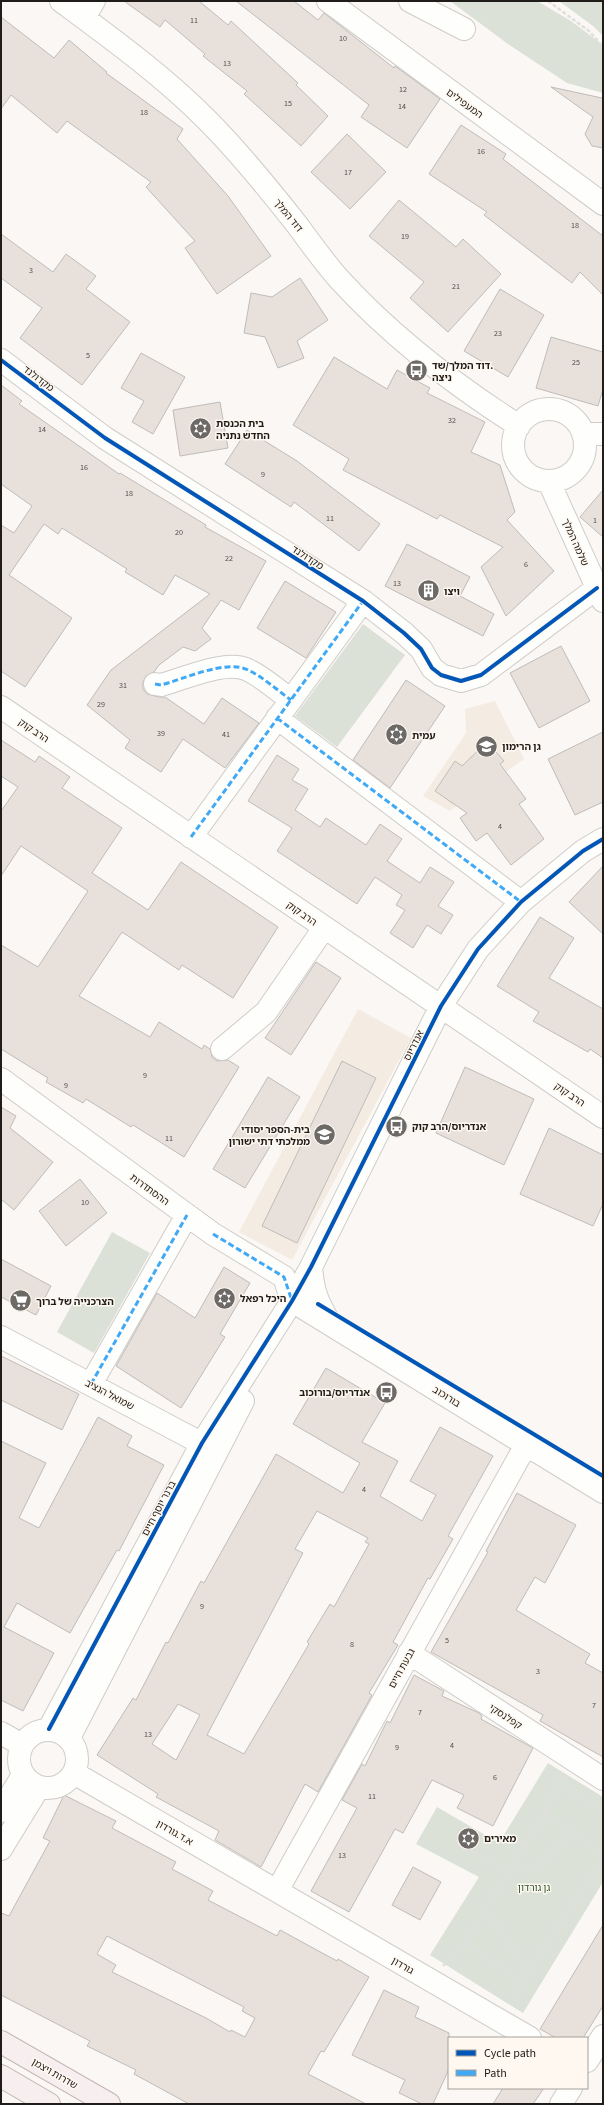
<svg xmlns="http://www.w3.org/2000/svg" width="604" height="2105" viewBox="0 0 604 2105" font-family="'Source Sans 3','Noto Sans Hebrew',sans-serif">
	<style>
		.built { fill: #f4ece2 }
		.green { fill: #dbe1d7 }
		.building { fill: #e7e0db; stroke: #bfbcb9; fill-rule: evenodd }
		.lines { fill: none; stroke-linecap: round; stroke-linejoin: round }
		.minor-casing { stroke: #cfccc9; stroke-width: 24 }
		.major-casing { stroke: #c2b4b4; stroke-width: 24 }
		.path { stroke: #e0dfde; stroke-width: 2.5; stroke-dasharray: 4 2; stroke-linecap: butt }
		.minor { stroke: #fefefd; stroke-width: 22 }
		.major { stroke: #f6eeef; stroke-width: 22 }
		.quiet { stroke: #3fa9f5; stroke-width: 3; stroke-dasharray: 6 3; stroke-linecap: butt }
		.cycleway-casing { stroke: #fef8f0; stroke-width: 6 }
		.cycleway { stroke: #0057b8; stroke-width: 4 }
		.labels { text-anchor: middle; stroke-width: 3; stroke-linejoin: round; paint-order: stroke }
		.number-label { font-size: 8px; fill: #524e4a }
		.street-label { font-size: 10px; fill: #1f1c19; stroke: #fef8f0 }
		.poi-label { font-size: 10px; font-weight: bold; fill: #1f1c19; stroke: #fef8f0; text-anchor: start }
		.park-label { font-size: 10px; fill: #2e512d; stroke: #fef8f0 }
	</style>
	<rect width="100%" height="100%" fill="#faf7f4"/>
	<!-- built -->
	<path class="built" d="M495,701L524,759L450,811L423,796L466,733L465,709Z
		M358,1009L411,1038L292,1260L239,1232Z"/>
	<!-- green -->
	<path class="green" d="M450,1H537L571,21L603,45V93L567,83L508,44Z
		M559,1H603V36L593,26Z
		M363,624L405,655L337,747L295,716Z
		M112,1232L150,1253L94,1353L57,1332Z
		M548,1763L603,1797V1882L523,2013L430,1955L479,1877L416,1844L437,1807L499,1843Z"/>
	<!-- building -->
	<path class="building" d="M124,1H199L228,25L231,21L298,83L296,85L328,116L301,146L244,94L247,91L203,56L205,54L165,20L160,27Z
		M236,1H294L318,20L324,13L394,68L395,66L440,99L407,148L361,117L369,105Z
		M1,17L54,58L69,40L107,72L106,73L183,129L177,139L228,196L271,256L217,294L185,248L195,241L146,187L151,182L67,121L57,133L11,95L1,109Z
		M551,87L602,98L603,95V148L592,146L585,134L593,117Z
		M461,125L506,154L503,159L603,236V295L580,272L572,283L484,215L487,212L429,174Z
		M347,134L386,172L350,209L311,172Z
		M399,200L456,247L463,239L501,274L448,332L410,298L424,282L369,236Z
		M1,234L53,272L66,254L96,276L86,289L130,322L82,385L20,338L42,308L1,278Z
		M300,278L328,320L297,341L304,358L278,368L265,337L244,333L251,293L272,297Z
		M500,289L544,315L508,377L464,351Z
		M551,337L603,352V389L598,406L536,388Z
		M141,353L185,377L153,434L132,422L144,401L121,388Z
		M334,357L387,389L397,370L430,388L427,393L485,422L471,452L500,465L515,512L507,520L554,571L506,616L481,567L503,547L440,515L437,519L343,470L349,459L293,425Z
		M1,385L22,401L19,404L119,474L120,473L168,502L206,525L205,527L266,561L239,610L221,600L202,628L211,639L195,651L183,647L159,665L154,672L146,676L143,682V689L147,694L159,697H165L204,724L222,698L259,723L225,768L183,739L161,772L125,748L130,740L87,705L111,670L210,594L175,575L163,595L125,572L127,569L62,528L58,534L44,524L9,575L72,618L25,687L1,671V525L14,533L32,506L1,484Z
		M220,402L228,448L180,456L173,410Z
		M247,430L297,461L380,524L359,551L294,502L291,507L225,464Z
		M603,490V537L580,517Z
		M407,544L470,577L460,596L494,614L483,636L385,586Z
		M285,581L336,612L306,658L257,628Z
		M561,646L590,701L539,728L510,673Z
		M406,680L445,706L390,788L353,760Z
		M603,732V802L575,815L548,759Z
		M1,740L35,762L39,756L70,777L62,788L122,828L92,873L148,910L181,862L278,927L233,998L182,965L179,970L122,932L79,996L150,1037L159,1022L202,1049L204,1045L210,1049L212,1057L217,1061L228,1060L239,1067L184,1157L133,1125L131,1127L86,1099L83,1103L46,1082L48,1078L1,1049V945L38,967L88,891L21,846L1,876V811L18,787L1,776Z
		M487,742L504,761L500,764L526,799L519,804L544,839L511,865L487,833L476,841L460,818L467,813L435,791L455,761L462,766Z
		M277,755L299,769L292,780L308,789L295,810L320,827L326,818L366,845L380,824L402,839L387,861L420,883L430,867L454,882L438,906L453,915L441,934L427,925L413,948L390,933L405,910L396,905L402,895L375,877L357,904L277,851L292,828L248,801Z
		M603,866V934L569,902Z
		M540,917L574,938L549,978L603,1009V1058L590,1049L588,1052L533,1021L539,1012L497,986Z
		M316,962L341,978L291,1055L265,1038Z
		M342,1061L376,1078L297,1243L262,1226Z
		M465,1067L534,1099L504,1165L436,1133Z
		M268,1077L300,1097L245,1188L213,1169Z
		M1,1107L16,1116L10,1128L53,1162L14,1210L1,1199Z
		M549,1128L603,1155V1204L593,1226L520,1194Z
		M80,1179L107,1213L66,1246L39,1211Z
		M1,1259L51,1286L36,1315L1,1297Z
		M224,1267L250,1283L220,1334L225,1337L181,1408L116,1366L157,1293L195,1318Z
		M1,1356L79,1394L62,1430L1,1400Z
		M326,1368L385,1403L362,1442L398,1461L380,1496L422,1521L436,1495L410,1481L440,1427L493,1456L448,1536L453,1539L430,1579L428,1578L393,1642L398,1645L369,1693L372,1695L318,1792L305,1784L261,1867L215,1840L219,1831L156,1797L158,1794L97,1755L133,1698L136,1700L166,1642L168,1643L201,1581L204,1583L276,1454L343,1493L360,1463L293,1424ZM317,1511L368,1538L365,1542L369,1544L334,1607L330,1604L307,1642L309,1644L244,1754L207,1735L303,1553L295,1549ZM178,1704L200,1715L176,1760L152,1744Z
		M98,1417L132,1436L127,1446L164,1465L119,1551L117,1550L70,1633L17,1603L4,1627L54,1653L23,1711L1,1700V1441L46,1463L19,1518L39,1528Z
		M517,1493L576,1525L545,1583L535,1577L516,1610L590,1654L585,1663L603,1673V1757L540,1721L543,1715L431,1652L488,1552L486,1551Z
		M414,1675L444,1691L442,1696L479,1713L482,1716L481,1719L533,1748L493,1826L457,1808L464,1795L432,1780L403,1833L395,1829L349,1912L311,1891L357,1808L342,1800L362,1764L365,1766L387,1721L390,1723Z
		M64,1795L116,1821L112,1828L176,1862L172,1869L213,1891L208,1900L277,1936L280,1930L337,1961L338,1959L369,1977L324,2052L321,2051L308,2074L366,2104H189L134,2074L136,2070L87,2046L90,2041L1,1995V1913L9,1916L50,1841L43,1838ZM107,1936L244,2007L242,2011L255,2018L245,2037L231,2030L230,2032L206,2018L112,1972L116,1965L97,1954Z
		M413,1867L441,1882L420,1920L392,1905Z
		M603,1925V2006L583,2038H556L540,2029Z
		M384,1990L419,2007L415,2017L449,2033V2069L433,2104H422L399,2093L405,2080L352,2055Z
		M503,2088H544L533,2104H493Z"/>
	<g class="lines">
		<defs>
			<path id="minor" d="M61,1C111,38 162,75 206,119C239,152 269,189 298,226C311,244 324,262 339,279C391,336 453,384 519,426
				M328,1L603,204
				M410,1L464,29
				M84,18L94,1
				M1,360L105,438L363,601L404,633L421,649L432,668L441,675L461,681L481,675L597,588
				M513 445a36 36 0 1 1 72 0a36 36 0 1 1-72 0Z
				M583,434H603
				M549,482L603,601
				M155,684L161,685C184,679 226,659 248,670C263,677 277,690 291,700
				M1,707L603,1117
				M277,718L521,902
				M191,837L363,601
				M222,1049L266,1012L324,928
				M1,1079L213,1234L284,1277L292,1301
				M311,1267C313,1291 317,1302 330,1323
				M292,1301L603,1492
				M1,1337L214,1450
				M91,1384L187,1215
				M409,1653L603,1779
				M49,1729L202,1443L292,1301L311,1267L441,1006L478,949L521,902L583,851L603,839
				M19 1759a29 29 0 1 1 58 0a29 29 0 1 1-58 0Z
				M1,1733L22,1745
				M69,1738L243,1401
				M74,1773L530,2038
				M1,1811L23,1775
				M1,1849L39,1787
				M277,1891L526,1445
				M587,2061L603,2036
				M561,2104L571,2088"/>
			<path id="major" d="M1,2042L109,2104
				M1,2076L49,2104"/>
		</defs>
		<!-- minor casing -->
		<use href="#minor" class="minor-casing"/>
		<!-- major casing -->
		<use href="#major" class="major-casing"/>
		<!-- path -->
		<path class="path" d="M548,1L589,31L603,47
			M558,1784L603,1811
			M545,1813L603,1854
			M454,1840L509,1873L536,1867L572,1832
			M486,1910L528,1973
			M465,1943L522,1981
			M443,1966L465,1943L545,1813L563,1774
			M512,2005L522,1981L603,1860"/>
		<!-- minor -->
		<use href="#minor" class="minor"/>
		<!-- major -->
		<use href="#major" class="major"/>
		<!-- quiet -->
		<path class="quiet" d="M155,684L161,685C184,679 226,659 248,670C263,677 277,690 291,700
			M277,718L521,902
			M191,837L363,601
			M213,1234L284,1277L292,1301
			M91,1384L187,1215"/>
		<defs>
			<path id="cycleway" d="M1,360L105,438L363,601L404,633L421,649L432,668L441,675L461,681L481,675L597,588
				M318,1304L603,1476
				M49,1729L202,1443L292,1301L311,1267L441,1006L478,949L521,902L583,851L603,839"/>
		</defs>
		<!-- cycleway casing -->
		<use href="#cycleway" class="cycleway-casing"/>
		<!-- cycleway -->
		<use href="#cycleway" class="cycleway"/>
	</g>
	<!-- icons -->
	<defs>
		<symbol id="bus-disc" viewBox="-11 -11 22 22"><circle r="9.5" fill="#6c6966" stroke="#fef8f0"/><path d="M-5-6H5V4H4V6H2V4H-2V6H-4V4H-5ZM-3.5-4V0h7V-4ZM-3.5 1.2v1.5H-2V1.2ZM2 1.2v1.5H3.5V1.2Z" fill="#fff"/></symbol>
		<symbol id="synagogue-disc" viewBox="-11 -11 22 22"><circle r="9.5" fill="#6c6966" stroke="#fef8f0"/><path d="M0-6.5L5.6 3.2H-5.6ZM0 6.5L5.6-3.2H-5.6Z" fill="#fff"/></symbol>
		<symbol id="building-disc" viewBox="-11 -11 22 22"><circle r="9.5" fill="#6c6966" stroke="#fef8f0"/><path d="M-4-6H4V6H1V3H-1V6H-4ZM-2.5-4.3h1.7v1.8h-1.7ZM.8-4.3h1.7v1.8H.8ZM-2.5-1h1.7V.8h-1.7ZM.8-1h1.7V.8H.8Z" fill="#fff"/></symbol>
		<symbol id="school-disc" viewBox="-11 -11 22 22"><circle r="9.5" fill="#6c6966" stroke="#fef8f0"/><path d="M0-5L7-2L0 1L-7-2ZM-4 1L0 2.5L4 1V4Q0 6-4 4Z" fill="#fff"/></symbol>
		<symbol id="supermarket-disc" viewBox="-11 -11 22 22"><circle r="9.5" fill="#6c6966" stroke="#fef8f0"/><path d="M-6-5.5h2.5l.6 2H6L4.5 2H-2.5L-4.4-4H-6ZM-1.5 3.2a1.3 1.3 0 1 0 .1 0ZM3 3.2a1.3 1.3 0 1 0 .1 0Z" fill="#fff"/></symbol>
	</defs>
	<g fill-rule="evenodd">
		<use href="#bus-disc" x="404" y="358" width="25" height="25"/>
		<use href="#synagogue-disc" x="188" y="416" width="25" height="25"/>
		<use href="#building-disc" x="416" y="578" width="25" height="25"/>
		<use href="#synagogue-disc" x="384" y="722" width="25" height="25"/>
		<use href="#school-disc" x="474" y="734" width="25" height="25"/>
		<use href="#bus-disc" x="384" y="1114" width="25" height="25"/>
		<use href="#school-disc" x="312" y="1122" width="25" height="25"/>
		<use href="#synagogue-disc" x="212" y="1286" width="25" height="25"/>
		<use href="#supermarket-disc" x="8" y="1288" width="25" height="25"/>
		<use href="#bus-disc" x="374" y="1380" width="25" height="25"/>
		<use href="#synagogue-disc" x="456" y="1826" width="25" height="25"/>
	</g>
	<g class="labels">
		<!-- number labels -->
		<g class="number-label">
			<text x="194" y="23">11</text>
			<text x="343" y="41">10</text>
			<text x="227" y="66">13</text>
			<text x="403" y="92">12</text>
			<text x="288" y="106">15</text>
			<text x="402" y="109">14</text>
			<text x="144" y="115">18</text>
			<text x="481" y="154">16</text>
			<text x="348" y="175">17</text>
			<text x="575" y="228">18</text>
			<text x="405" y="239">19</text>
			<text x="31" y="273">3</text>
			<text x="456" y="289">21</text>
			<text x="498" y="336">23</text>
			<text x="88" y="358">5</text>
			<text x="576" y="365">25</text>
			<text x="452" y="423">32</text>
			<text x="42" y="432">14</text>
			<text x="84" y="470">16</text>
			<text x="263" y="477">9</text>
			<text x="129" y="496">18</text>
			<text x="330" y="521">11</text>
			<text x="595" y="523">1</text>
			<text x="179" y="535">20</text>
			<text x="229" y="561">22</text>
			<text x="526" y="567">6</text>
			<text x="397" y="586">13</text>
			<text x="123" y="688">31</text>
			<text x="101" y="707">29</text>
			<text x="161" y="736">39</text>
			<text x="226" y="737">41</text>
			<text x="500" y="829">4</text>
			<text x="145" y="1078">9</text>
			<text x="66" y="1088">9</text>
			<text x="169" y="1141">11</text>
			<text x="85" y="1205">10</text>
			<text x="364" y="1492">4</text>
			<text x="202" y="1609">9</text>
			<text x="447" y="1643">5</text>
			<text x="352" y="1647">8</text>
			<text x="538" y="1674">3</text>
			<text x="594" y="1708">7</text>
			<text x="420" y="1715">7</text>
			<text x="148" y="1737">13</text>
			<text x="452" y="1748">4</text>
			<text x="397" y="1750">9</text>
			<text x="495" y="1780">6</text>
			<text x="372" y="1799">11</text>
			<text x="342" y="1858">13</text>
		</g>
		<!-- street labels -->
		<g class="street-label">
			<text transform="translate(465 103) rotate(36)" y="4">המעפילים</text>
			<text transform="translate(289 215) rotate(51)" y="4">דוד המלך</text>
			<text transform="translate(39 378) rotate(37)" y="4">מקדולנד</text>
			<text transform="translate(576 542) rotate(66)" y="4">שלמה המלך</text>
			<text transform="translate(308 557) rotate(33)" y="4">מקדולנד</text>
			<text transform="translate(34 730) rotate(34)" y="4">הרב קוק</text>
			<text transform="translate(302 913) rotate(35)" y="4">הרב קוק</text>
			<text transform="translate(413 1045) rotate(-63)" y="4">אנדריוס</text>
			<text transform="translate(570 1094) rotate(34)" y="4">הרב קוק</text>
			<text transform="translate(150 1189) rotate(36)" y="4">ההסתדרות</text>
			<text transform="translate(110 1394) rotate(28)" y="4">שמואל הנציב</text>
			<text transform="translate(447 1396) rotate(32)" y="4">בורוכוב</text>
			<text transform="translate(158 1508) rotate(-62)" y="4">ברנר יוסף חיים</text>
			<text transform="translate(401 1668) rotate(-61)" y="4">גבעת חיים</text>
			<text transform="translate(506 1716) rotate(33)" y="4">קפלנסקי</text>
			<text transform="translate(175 1832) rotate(30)" y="4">א.ד.גורדון</text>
			<text transform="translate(403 1965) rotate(30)" y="4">גורדון</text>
			<text transform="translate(55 2073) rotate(30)" y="4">שדרות ויצמן</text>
		</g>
		<!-- poi labels -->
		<g class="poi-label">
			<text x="432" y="369">דוד המלך/שד.<tspan x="432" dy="12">ניצה</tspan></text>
			<text x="216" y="427">בית הכנסת<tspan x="216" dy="12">החדש נתניה</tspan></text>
			<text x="444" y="595">ויצו</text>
			<text x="412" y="739">עמית</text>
			<text x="502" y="750">גן הרימון</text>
			<text x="412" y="1130">אנדריוס/הרב קוק</text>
			<text x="310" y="1133" text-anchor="end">בית-הספר יסודי<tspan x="310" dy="12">ממלכתי דתי ישורון</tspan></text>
			<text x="240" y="1302">היכל רפאל</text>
			<text x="36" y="1305">הצרכנייה של ברוך</text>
			<text x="370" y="1396" text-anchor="end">אנדריוס/בורוכוב</text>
			<text x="484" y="1842">מאירים</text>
		</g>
		<!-- park labels -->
		<g class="park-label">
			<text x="534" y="1891">גן גורדון</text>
		</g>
	</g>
	<!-- border -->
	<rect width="604" height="2105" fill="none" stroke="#1f1c19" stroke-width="4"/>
	<!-- legend -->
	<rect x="448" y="2037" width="140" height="52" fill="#fef8f0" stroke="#a5a09a"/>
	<rect x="456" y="2050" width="20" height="6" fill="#0057b8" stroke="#a5a09a"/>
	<text x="484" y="2057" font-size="12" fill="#1f1c19">Cycle path</text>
	<rect x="456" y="2070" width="20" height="6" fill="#3fa9f5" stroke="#a5a09a"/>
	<text x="484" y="2077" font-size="12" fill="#1f1c19">Path</text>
</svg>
